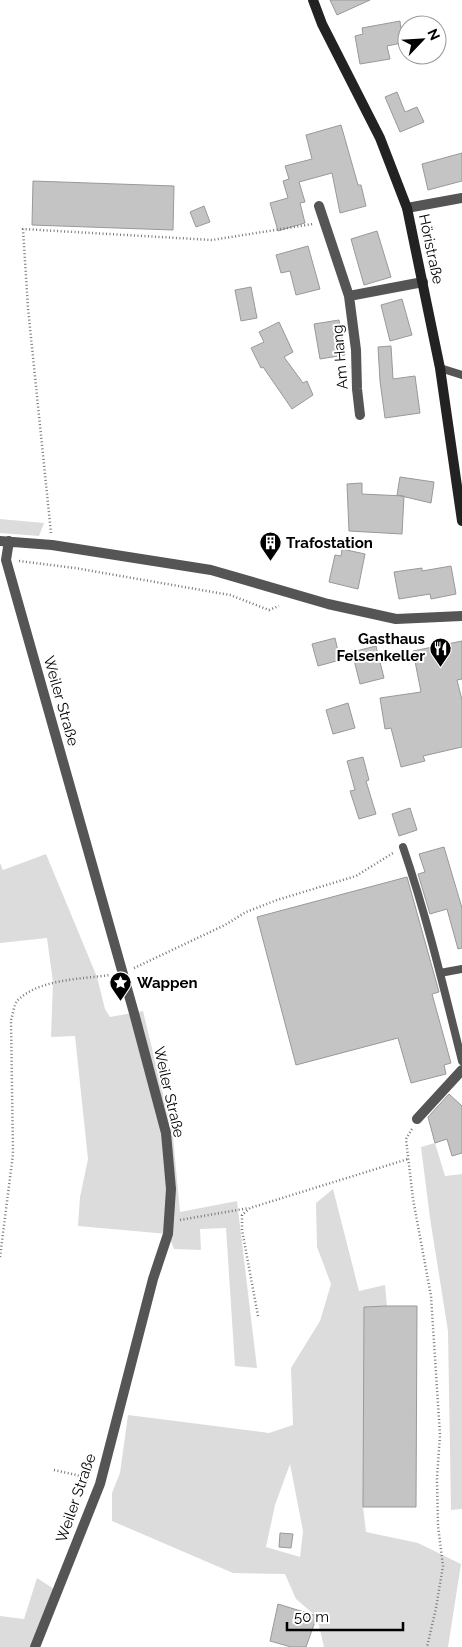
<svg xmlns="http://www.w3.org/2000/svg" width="462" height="1647" viewBox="0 0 462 1647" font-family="Raleway,sans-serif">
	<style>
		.green { fill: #dcdcdc; fill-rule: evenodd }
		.building { fill: #c4c4c4; stroke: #999 }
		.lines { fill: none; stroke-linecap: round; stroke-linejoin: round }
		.path { stroke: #777; stroke-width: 2.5; stroke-dasharray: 1 2.5; stroke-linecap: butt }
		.lane { stroke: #555; stroke-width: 8 }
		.street { stroke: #555; stroke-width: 10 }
		.secondary { stroke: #222; stroke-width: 10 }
		.labels { text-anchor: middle; stroke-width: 4; stroke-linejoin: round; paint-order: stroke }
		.street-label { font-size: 15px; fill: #000; stroke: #fff }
		.poi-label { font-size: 15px; font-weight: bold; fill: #000; stroke: #fff; text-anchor: start }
	</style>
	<rect width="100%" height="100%" fill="#fff"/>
	<!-- green -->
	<path class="green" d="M0,519L44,523L39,536L0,533Z
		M46,854L97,977L105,1009L110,1017L143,1011L173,1136L180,1212L237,1201L257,1368L235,1366L226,1228L200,1229L201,1250L174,1249L168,1234L78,1226L80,1197L88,1159L75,1036L51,1037L53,982L47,938L0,943V863L3,870Z
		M435,1143L445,1176L462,1174V1509L451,1510L448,1331L430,1218L421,1147Z
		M333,1189L359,1291L385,1285L387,1306L364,1307L363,1506L366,1532L418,1543L461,1564L448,1647H324L317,1617L296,1599L285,1574L233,1573L112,1521V1493L120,1473L128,1415L269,1433L293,1425L291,1368L320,1321L331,1284L317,1247L316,1203ZM290,1464L303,1531L300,1557L266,1547L275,1505Z
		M37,1578L57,1591L35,1647H0V1616L24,1619Z"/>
	<!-- building -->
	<path class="building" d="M330,0H370L337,15Z
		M400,21L401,30L407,29V42L387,46L390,59L360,64L355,36L363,34L362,28Z
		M397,92L405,112L417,107L424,122L400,132L385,97Z
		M341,125L358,185H361L366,206L340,213L332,173L299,182L305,202L300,203L305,223L278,231L270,203L288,198L283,181L289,179L285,166L312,159L306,135Z
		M462,153V181L428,190L422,164Z
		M33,181L174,186L173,230L32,225Z
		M204,206L210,222L196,227L190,212Z
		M377,231L391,277L364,285L351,239Z
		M308,246L320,289L296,295L290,271L281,273L276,255Z
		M251,287L257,318L241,321L235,290Z
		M402,299L412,335L390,341L381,305Z
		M339,320L345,355L320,359L314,324Z
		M279,322L293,352L284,357L303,383L307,381L313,395L292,409L263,367L261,368L251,348L264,342L259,332Z
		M391,346L393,379L415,376L420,413L385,418L380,381L378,347Z
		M400,477L434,482L431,503L397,495Z
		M362,483V494L404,496L402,534L349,531L347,484Z
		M342,549L365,554L358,589L329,582L335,555L341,556Z
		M451,566L456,594L431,599L430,594L399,599L394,572L422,568V571Z
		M335,638L340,660L318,666L312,644Z
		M462,641V679L457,680L462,700V747L423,756L425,761L401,767L391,728L385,729L380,698L421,692L413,651Z
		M376,646L384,678L360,684L352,652Z
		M348,703L355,728L333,734L326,710Z
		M363,757L369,780L366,781L376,814L359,819L350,791L355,790L347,761Z
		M410,808L417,830L399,836L392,814Z
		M444,847L462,908V948L458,949L447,909L430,914L418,874L425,872L419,854Z
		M407,877L439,992L432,994L451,1063L444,1065L446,1074L411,1083L398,1038L296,1065L257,917Z
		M449,1094L462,1106V1153L452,1156L447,1139L435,1143L428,1117Z
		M387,1306H417L416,1507H363L364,1307Z
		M280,1533L293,1534L291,1548L279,1547Z
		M278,1604L317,1616L306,1647H291L270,1641Z"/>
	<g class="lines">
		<!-- path -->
		<path class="path" d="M51,533L28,308L23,229L212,240L313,224
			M19,561L75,568L230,595L269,610L279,606
			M134,968L225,925L246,912L277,900L356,876L393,853
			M412,1129L406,1139L413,1199L431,1296L440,1435L437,1478L438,1526L443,1566L436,1608L427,1647
			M180,1220L249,1208
			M0,1257L13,1154L11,1020C13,1014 14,1005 17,1001C38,979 82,979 110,975
			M258,1316L242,1230V1215L250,1208L408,1159
			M54,1470L77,1475L88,1480"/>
		<!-- lane -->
		<path class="lane" d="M440,368L462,375
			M403,847C427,917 444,989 462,1061
			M440,973L462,969"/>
		<!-- street -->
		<path class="street" d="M319,206L349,296
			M407,208L462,198
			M360,415L357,389L356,350L349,296L423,282
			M0,541L52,545L211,570L328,604L396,619L462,616
			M9,541L6,560L134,1013L166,1133L171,1189L168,1234L153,1279L100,1484L35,1647
			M417,1119L462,1070"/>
		<!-- secondary -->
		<path class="secondary" d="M313,0L322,24L380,138L407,208L440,368L462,521"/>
	</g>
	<!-- icons -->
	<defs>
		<symbol id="building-pin" viewBox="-11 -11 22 30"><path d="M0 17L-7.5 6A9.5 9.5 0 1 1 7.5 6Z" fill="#000" stroke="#fff"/><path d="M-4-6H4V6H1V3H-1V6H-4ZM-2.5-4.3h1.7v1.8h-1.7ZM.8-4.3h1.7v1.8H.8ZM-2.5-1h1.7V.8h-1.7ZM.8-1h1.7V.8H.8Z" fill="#fff"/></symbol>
		<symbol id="restaurant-pin" viewBox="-11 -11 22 30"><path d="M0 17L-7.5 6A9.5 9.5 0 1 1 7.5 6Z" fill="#000" stroke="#fff"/><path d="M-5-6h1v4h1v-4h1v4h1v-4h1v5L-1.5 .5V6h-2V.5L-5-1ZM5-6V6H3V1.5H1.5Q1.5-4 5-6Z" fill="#fff"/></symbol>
		<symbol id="sight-pin" viewBox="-11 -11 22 30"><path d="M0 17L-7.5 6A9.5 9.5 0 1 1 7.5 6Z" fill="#000" stroke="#fff"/><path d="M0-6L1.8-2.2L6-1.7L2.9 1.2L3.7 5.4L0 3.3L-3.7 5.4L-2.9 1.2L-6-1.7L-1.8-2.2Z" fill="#fff"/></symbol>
	</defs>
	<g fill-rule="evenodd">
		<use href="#building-pin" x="258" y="530" width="25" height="34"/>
		<use href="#restaurant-pin" x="428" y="636" width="25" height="34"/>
		<use href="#sight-pin" x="108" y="970" width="25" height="34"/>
	</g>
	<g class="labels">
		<!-- street labels -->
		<g class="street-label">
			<text transform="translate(431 249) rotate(78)" y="5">Höristraße</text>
			<text transform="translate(340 357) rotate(-95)" y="5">Am Hang</text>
			<text transform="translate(61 701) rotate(74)" y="5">Weiler Straße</text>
			<text transform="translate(169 1092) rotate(77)" y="5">Weiler Straße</text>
			<text transform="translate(76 1498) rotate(-71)" y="5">Weiler Straße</text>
		</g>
		<!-- poi labels -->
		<g class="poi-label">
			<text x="286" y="548">Trafostation</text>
			<text x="425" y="644" text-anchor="end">Gasthaus<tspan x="425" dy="17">Felsenkeller</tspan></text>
			<text x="137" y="988">Wappen</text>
		</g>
	</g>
	<!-- north arrow -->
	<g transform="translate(422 40) rotate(65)"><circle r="24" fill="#ffffff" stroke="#999999"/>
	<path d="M0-4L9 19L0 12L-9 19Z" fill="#000000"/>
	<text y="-8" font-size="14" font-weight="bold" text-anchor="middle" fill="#000000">N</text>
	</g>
	<!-- scale -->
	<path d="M287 1622v8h116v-8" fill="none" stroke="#000000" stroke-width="2.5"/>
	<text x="294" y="1622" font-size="15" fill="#000000" stroke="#ffffff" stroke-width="4" paint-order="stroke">50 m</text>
</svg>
